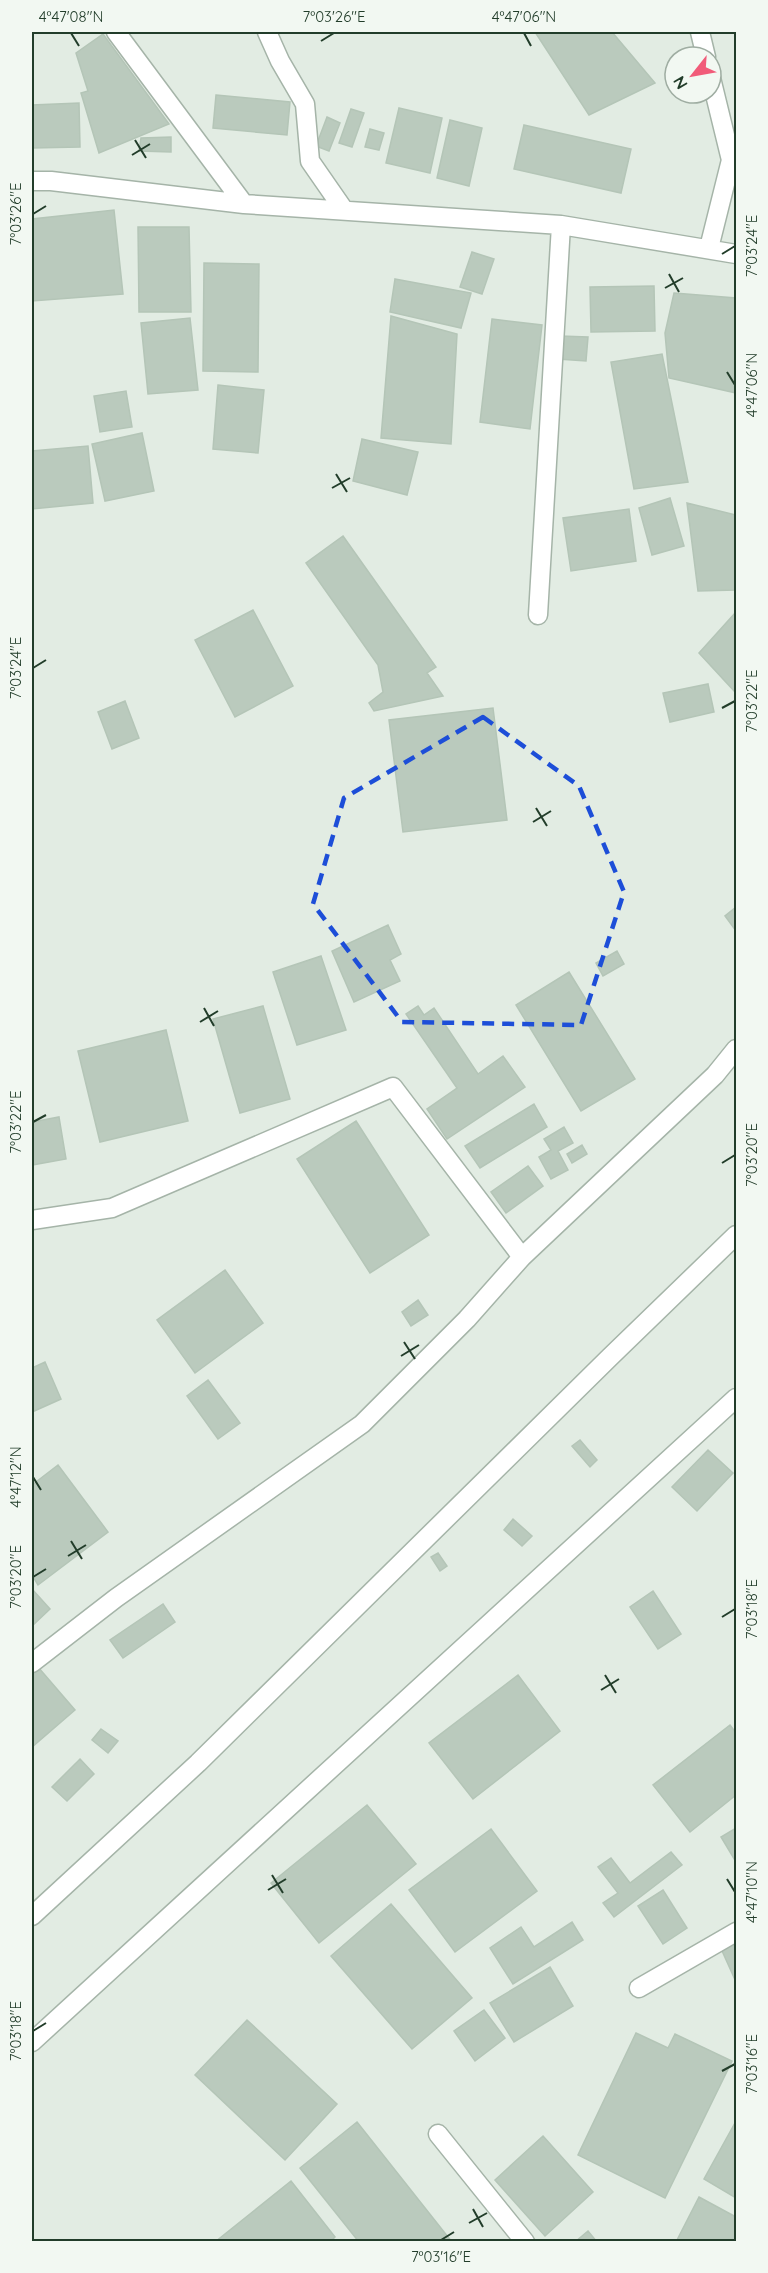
<svg xmlns="http://www.w3.org/2000/svg" width="768" height="2273" viewBox="0 0 768 2273" font-family="Quicksand,sans-serif">
	<style>
		.building { fill: #bacabd; stroke: #b4c5b7; stroke-width: 1.5 }
		.lines { fill: none; stroke-linecap: round; stroke-linejoin: round }
		.minor-casing { stroke: #a5b4a8; stroke-width: 21 }
		.tertiary-casing { stroke: #a5b4a8; stroke-width: 21 }
		.minor { stroke: #fff; stroke-width: 18 }
		.tertiary { stroke: #fff; stroke-width: 18 }
		.marked { fill: none; stroke: #1d4ed8; stroke-width: 4.5; stroke-dasharray: 12 8; stroke-linejoin: round }
		.ticks { fill: none; stroke: #223d2a; stroke-width: 2 }
		.neatline { fill: none; stroke: #223d2a; stroke-width: 2 }
		.ticks-label { font-size: 15px; text-anchor: middle; fill: #223d2a }
	</style>
	<rect width="100%" height="100%" fill="#e2ece3"/>
	<!-- building -->
	<path class="building" d="M535,32H612L655,83L589,115Z
		M103,34L169,124L99,153L81,93L88,91L76,53Z
		M216,95L290,102L287,135L213,128Z
		M79,103L80,147L32,148V105Z
		M399,108L442,118L430,173L386,163Z
		M351,109L364,113L352,147L339,143Z
		M327,117L340,123L329,151L316,146Z
		M450,120L482,128L469,186L437,178Z
		M524,125L631,149L621,193L514,169Z
		M370,129L384,133L379,150L365,147Z
		M171,137V152L139,151L141,138Z
		M114,210L123,294L32,301V219Z
		M138,227H189L191,312H139Z
		M472,252L494,259L482,294L460,287Z
		M204,263L259,264L258,372L203,371Z
		M395,279L471,293L461,328L390,312Z
		M654,286L655,331L591,332L590,287Z
		M674,293L736,298V393L669,378L665,333Z
		M391,316L457,334L451,444L381,438Z
		M190,318L198,390L148,394L141,323Z
		M492,319L542,325L530,429L480,422Z
		M560,336L588,337L586,361L558,359Z
		M662,354L688,482L634,489L611,362Z
		M218,385L264,390L258,453L213,449Z
		M126,391L132,427L100,432L94,396Z
		M142,433L154,491L105,501L92,444Z
		M362,439L418,452L407,495L353,481Z
		M88,446L93,503L32,509V451Z
		M670,498L684,546L652,555L639,508Z
		M687,503L736,515V590L698,591Z
		M629,509L636,561L571,571L563,518Z
		M343,536L436,667L427,673L443,696L374,711L369,703L383,692L378,665L306,563Z
		M253,610L293,686L235,717L195,640Z
		M736,612V693L699,653Z
		M708,684L714,712L670,722L663,693Z
		M125,701L139,738L112,749L98,712Z
		M493,708L507,820L403,832L389,720Z
		M736,907V931L725,916Z
		M388,925L401,954L390,960L400,981L354,1002L332,951Z
		M617,951L624,964L603,976L596,963Z
		M321,956L346,1030L297,1045L273,972Z
		M569,972L635,1079L581,1111L516,1005Z
		M263,1006L290,1099L240,1113L213,1019Z
		M418,1006L424,1015L434,1008L478,1074L503,1056L525,1087L447,1139L427,1109L457,1088L406,1014Z
		M166,1030L188,1121L100,1142L78,1051Z
		M534,1104L547,1127L480,1168L465,1146Z
		M59,1117L66,1159L32,1165V1122Z
		M356,1121L429,1235L370,1273L297,1159Z
		M564,1127L573,1143L558,1151L568,1170L551,1179L539,1157L551,1150L544,1139Z
		M582,1145L587,1154L572,1163L567,1154Z
		M528,1166L543,1186L506,1213L491,1192Z
		M225,1270L263,1323L195,1373L157,1320Z
		M418,1300L428,1315L411,1326L402,1312Z
		M45,1362L61,1399L32,1412V1368Z
		M208,1380L240,1423L218,1439L187,1396Z
		M580,1440L597,1460L590,1467L572,1446Z
		M708,1450L733,1473L697,1511L672,1487Z
		M58,1465L108,1532L38,1585L32,1575V1485Z
		M513,1519L532,1536L522,1546L504,1530Z
		M438,1553L447,1566L440,1571L431,1557Z
		M32,1589L50,1609L32,1626Z
		M653,1591L681,1634L658,1649L630,1607Z
		M163,1604L175,1622L123,1658L110,1640Z
		M38,1667L75,1710L32,1747V1672Z
		M518,1675L560,1731L473,1799L429,1743Z
		M730,1725L736,1733V1795L690,1832L653,1785Z
		M101,1729L118,1741L108,1753L92,1740Z
		M80,1759L94,1774L67,1801L52,1787Z
		M367,1805L416,1864L319,1943L271,1883Z
		M736,1828V1862L721,1837Z
		M491,1829L537,1891L455,1952L409,1890Z
		M671,1852L682,1865L614,1917L603,1903L618,1893L598,1867L611,1858L630,1883Z
		M663,1890L687,1928L663,1944L638,1906Z
		M391,1904L472,1998L412,2049L331,1956Z
		M572,1922L583,1940L513,1984L490,1948L521,1927L534,1947Z
		M736,1936V1982L719,1944Z
		M550,1967L573,2006L514,2042L490,2003Z
		M484,2010L505,2038L475,2061L454,2031Z
		M247,2020L337,2104L285,2160L195,2075Z
		M636,2033L668,2048L675,2034L732,2061L665,2198L578,2155Z
		M736,2121V2198L704,2179Z
		M357,2122L452,2242H359L300,2168Z
		M543,2136L593,2192L545,2236L495,2180Z
		M291,2181L335,2237L330,2242H215Z
		M699,2197L736,2217V2242H676Z
		M588,2231L597,2242H575Z"/>
	<g class="lines">
		<defs>
			<path id="minor" d="M116,32L244,204
				M267,32L280,61L305,104L310,161L344,210
				M700,32L706,57
				M32,181H51L244,204L561,225L736,254
				M709,248L731,160L711,78
				M538,615L561,225
				M32,1220L112,1208L393,1087L522,1257
				M32,1663L116,1598L362,1424L467,1319L522,1257L715,1075L736,1049
				M639,1988L736,1932
				M32,2042L736,1398
				M438,2134L525,2242"/>
			<path id="tertiary" d="M32,1916L198,1763L610,1357L736,1235"/>
		</defs>
		<!-- minor casing -->
		<use href="#minor" class="minor-casing"/>
		<!-- tertiary casing -->
		<use href="#tertiary" class="tertiary-casing"/>
		<!-- minor -->
		<use href="#minor" class="minor"/>
		<!-- tertiary -->
		<use href="#tertiary" class="tertiary"/>
	</g>
	<!-- marked area -->
	<path class="marked" d="M483,717L579,786L624,892L581,1025L402,1022L313,904L344,798Z"/>
	<!-- ticks -->
	<path class="ticks" d="M71,33L79,46M524,33L531,46M321,41L334,33M135,140L146,158M132,155L150,144M33,214L46,206M722,254L735,246M669,274L679,292M665,288L683,278M727,372L735,385M336,474L347,492M332,488L350,478M33,668L46,660M722,708L735,701M536,808L547,826M533,822L551,811M204,1008L214,1026M200,1022L218,1011M33,1122L46,1115M722,1163L735,1155M404,1342L415,1359M401,1356L419,1345M33,1477L41,1490M71,1541L82,1559M68,1556L86,1545M33,1577L46,1569M722,1617L735,1609M605,1675L616,1693M601,1690L619,1679M272,1875L283,1893M727,1879L735,1892M268,1890L286,1879M33,2031L46,2023M722,2071L735,2064M473,2209L483,2227M469,2223L487,2213M441,2240L454,2232"/>
	<!-- border -->
	<rect width="768" height="2273" fill="none" stroke="#f2f8f2" stroke-width="66"/>
	<!-- north arrow -->
	<g transform="translate(693 75) rotate(239)"><circle r="28" fill="#f2f8f2" stroke="#9fada2" stroke-width="1.5"/>
	<path d="M0-4.5L10 22L0 15L-10 22Z" fill="#f15b79"/>
	<text y="-9" font-size="16" font-weight="bold" text-anchor="middle" fill="#223d2a">N</text>
	</g>
	<rect x="33" y="33" width="702" height="2207" class="neatline"/>
	<g class="ticks-label">
		<text x="71" y="22">4°47'08"N</text>
		<text x="334" y="22">7°03'26"E</text>
		<text x="524" y="22">4°47'06"N</text>
		<text transform="translate(16 214) rotate(-90)" y="5">7°03'26"E</text>
		<text transform="translate(752 246) rotate(-90)" y="5">7°03'24"E</text>
		<text transform="translate(752 385) rotate(-90)" y="5">4°47'06"N</text>
		<text transform="translate(16 668) rotate(-90)" y="5">7°03'24"E</text>
		<text transform="translate(752 701) rotate(-90)" y="5">7°03'22"E</text>
		<text transform="translate(16 1122) rotate(-90)" y="5">7°03'22"E</text>
		<text transform="translate(752 1155) rotate(-90)" y="5">7°03'20"E</text>
		<text transform="translate(16 1477) rotate(-90)" y="5">4°47'12"N</text>
		<text transform="translate(16 1577) rotate(-90)" y="5">7°03'20"E</text>
		<text transform="translate(752 1609) rotate(-90)" y="5">7°03'18"E</text>
		<text transform="translate(752 1892) rotate(-90)" y="5">4°47'10"N</text>
		<text transform="translate(16 2031) rotate(-90)" y="5">7°03'18"E</text>
		<text transform="translate(752 2064) rotate(-90)" y="5">7°03'16"E</text>
		<text x="441" y="2262">7°03'16"E</text>
	</g>
</svg>
